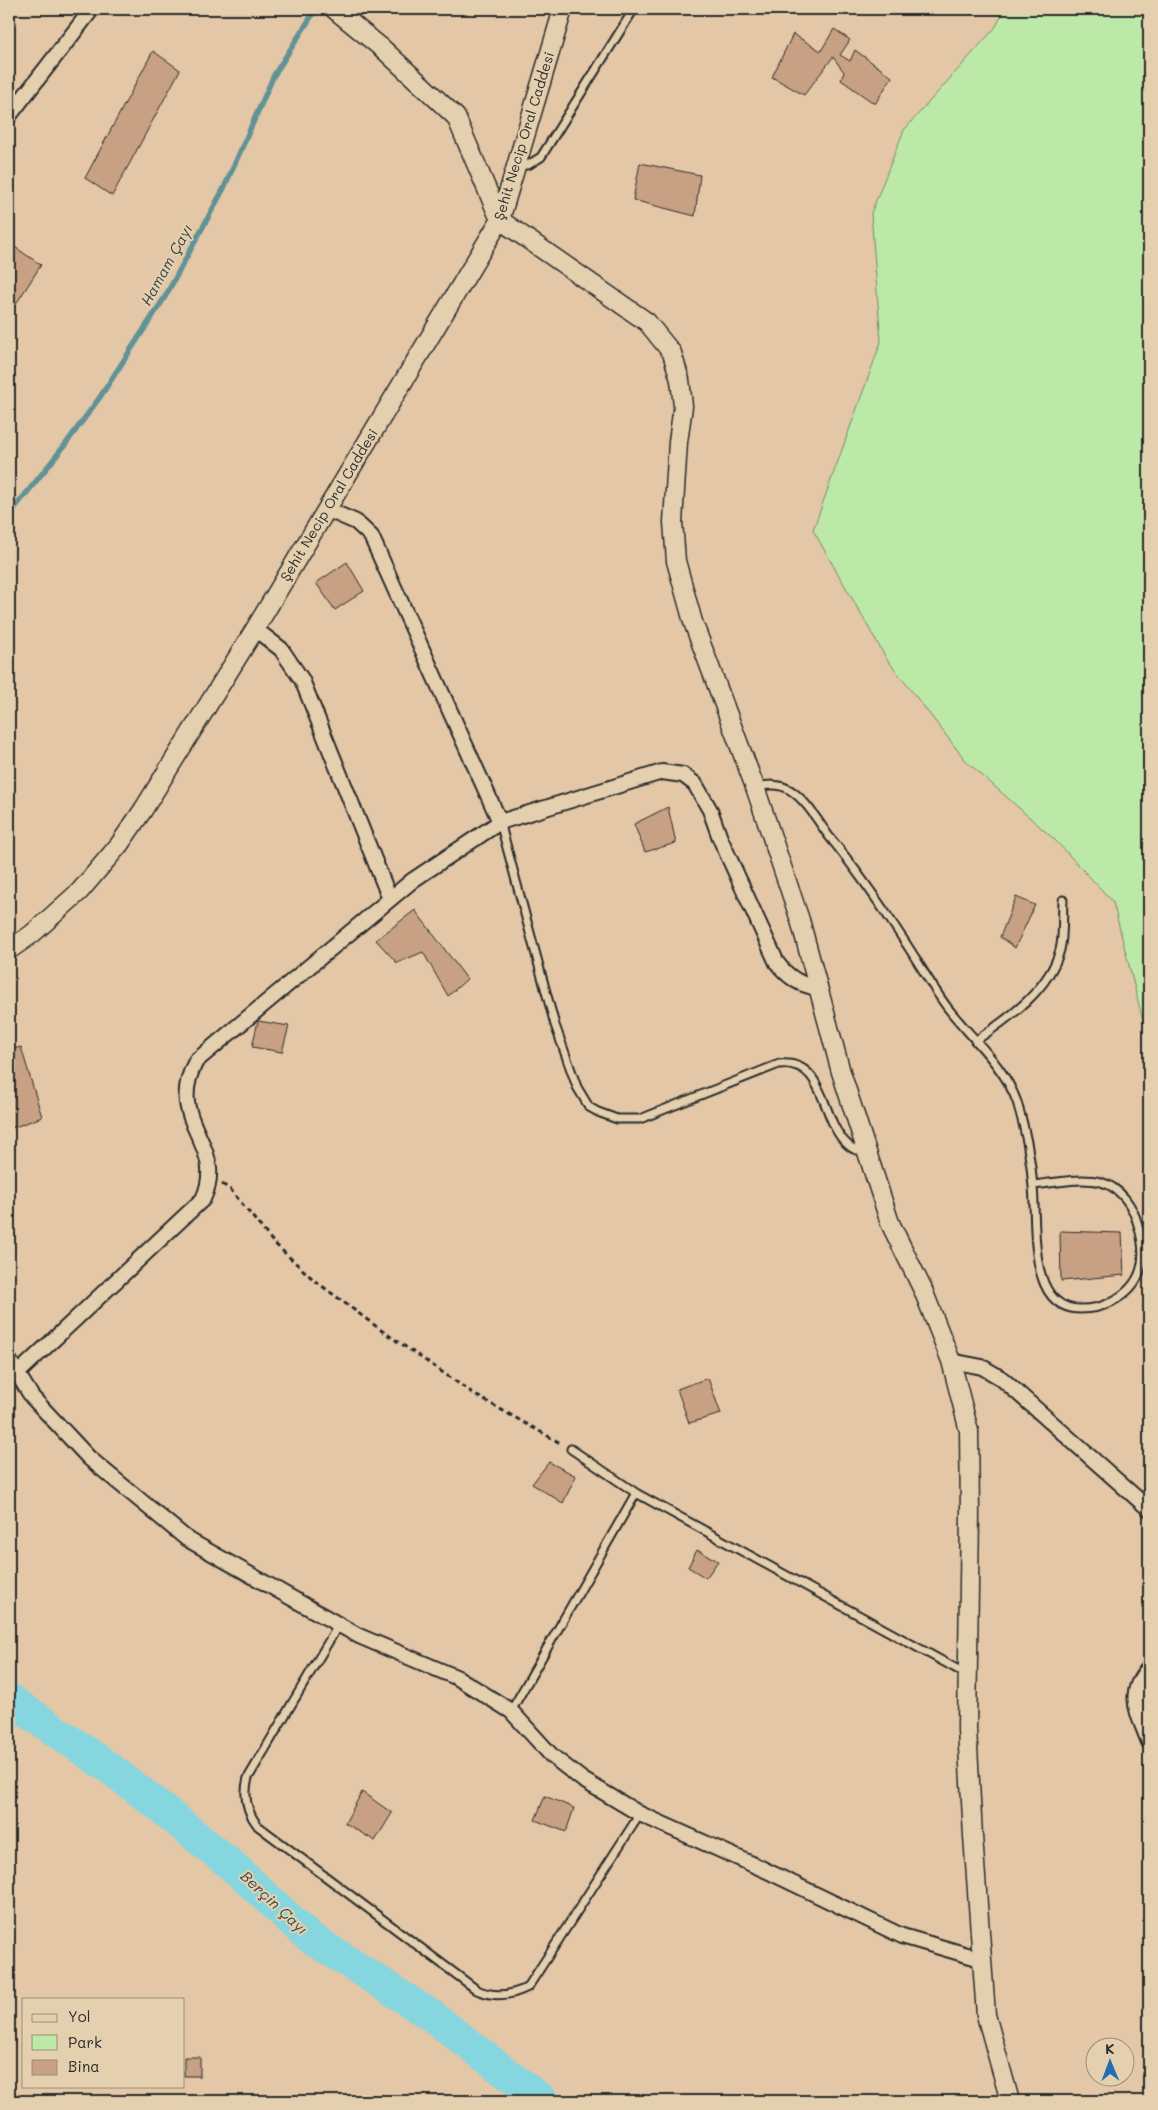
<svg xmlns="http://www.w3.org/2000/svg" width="1158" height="2110" viewBox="0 0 1158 2110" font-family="Mali,sans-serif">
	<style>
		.green { fill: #bce9a8; stroke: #748a6a }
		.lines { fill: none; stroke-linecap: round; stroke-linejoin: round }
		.stream { stroke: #619296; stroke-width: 5.5 }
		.river { stroke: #85d6de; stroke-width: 32 }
		.building { fill: #c8a084; stroke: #2b2b2b }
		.service-casing { stroke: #2b2b2b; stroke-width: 11 }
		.minor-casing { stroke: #2b2b2b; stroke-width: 18 }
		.tertiary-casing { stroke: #2b2b2b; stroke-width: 21 }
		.path { stroke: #2b2b2b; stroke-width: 3; stroke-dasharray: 5 4; stroke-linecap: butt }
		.service { stroke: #e4d0af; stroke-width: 7 }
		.minor { stroke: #e4d0af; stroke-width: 14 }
		.tertiary { stroke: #e4d0af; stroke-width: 18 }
		.labels { text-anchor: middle; stroke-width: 4; stroke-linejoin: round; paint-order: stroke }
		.street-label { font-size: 14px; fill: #2b2b2b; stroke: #e4d0af }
		.water-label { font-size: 15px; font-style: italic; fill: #384546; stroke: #e4d0af }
	</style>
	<rect width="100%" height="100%" fill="#e3c7a7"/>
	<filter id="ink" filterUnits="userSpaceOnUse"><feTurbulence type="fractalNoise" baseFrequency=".02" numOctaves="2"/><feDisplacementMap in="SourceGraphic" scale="10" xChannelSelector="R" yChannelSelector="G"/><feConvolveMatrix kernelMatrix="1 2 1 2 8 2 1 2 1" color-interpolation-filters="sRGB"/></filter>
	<g filter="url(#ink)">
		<!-- green -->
		<path class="green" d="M1005,9H1149V1032L1141,1013L1113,902L1055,840L966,761L886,658L813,530L881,342L871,213L904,130L995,28Z"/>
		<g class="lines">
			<!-- stream -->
			<path class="stream" d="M9,515L65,445L100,397L165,297L224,188L274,75L316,9"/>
			<!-- river -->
			<path class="river" d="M9,1699L108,1767L154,1802L236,1869L308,1936L432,2016L543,2101"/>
		</g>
		<!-- building -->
		<path class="building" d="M834,29L850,40L840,55L850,61L855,50L892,77L875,104L841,80L844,72L833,57L804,95L772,77L793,34L821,51Z
			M153,51L180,70L112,196L85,178Z
			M640,163L700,175L695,216L633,200Z
			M9,243L41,265L9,315Z
			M347,562L364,591L335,610L316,583Z
			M668,807L676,843L645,852L634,824Z
			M1016,897L1035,905L1015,948L1000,937Z
			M415,910L467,979L448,996L423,952L397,963L376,940Z
			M258,1021L289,1026L282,1052L252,1047Z
			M21,1047L42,1117L12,1128L9,1117V1050Z
			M1060,1231L1122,1233L1124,1275L1061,1281Z
			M708,1378L721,1414L689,1423L677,1389Z
			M549,1462L576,1476L563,1503L532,1484Z
			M697,1550L718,1561L706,1578L688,1567Z
			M362,1792L392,1813L375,1841L345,1823Z
			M545,1796L574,1808L566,1832L535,1820Z
			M184,2057H200V2076H184Z"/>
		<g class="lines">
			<defs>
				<path id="service" d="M517,165H528L541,157L634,9
					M755,787C767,785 779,783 790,790C805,799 818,821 828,835C856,869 881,905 905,942C919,963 932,987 947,1007C971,1038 1004,1065 1017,1102C1025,1128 1031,1160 1033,1187C1037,1224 1027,1309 1080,1309C1091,1309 1102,1307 1111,1302C1144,1285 1148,1258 1138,1225C1133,1206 1121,1188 1101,1182C1081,1177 1054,1183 1033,1185
					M500,822L555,1025L577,1087L589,1107L598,1112L617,1119H640L779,1064C826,1059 820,1118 846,1143C852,1149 857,1152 866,1150
					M975,1041C1008,1019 1049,990 1060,950C1064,934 1062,916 1063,900
					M571,1449L636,1493L966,1674
					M339,1624L248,1778C243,1796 246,1811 258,1826L477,1990C495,1998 511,1996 528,1987L640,1814
					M511,1711L636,1493"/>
				<path id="minor" d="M9,116L92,9
					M326,509L356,522L371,536L500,822
					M255,629L281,649L302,680L390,899
					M9,1360L32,1397L89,1458L187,1539L359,1636L458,1678L511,1711L552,1756L583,1780L640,1814L763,1869L902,1936L981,1959
					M951,1361L982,1367L1001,1378L1149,1509
					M17,1374L203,1199C229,1143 163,1123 196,1061L413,880L500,822L662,772L683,775L695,784L710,810L720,838L777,963C789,978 800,985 818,988
					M1149,1668C1125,1694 1138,1713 1149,1742"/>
				<path id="tertiary" d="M334,9L383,49L456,117L500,220L647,322L672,353L680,380L683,406L678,442L673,522L676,561L693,622L755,787L800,920L841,1072L890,1223L923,1290L951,1361L969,1431L970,1512L967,1729L973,1836L986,2015L1010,2101
					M9,950L32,934L80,891L119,845L143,810L255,629L500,220L563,9"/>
			</defs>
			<!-- service casing -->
			<use href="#service" class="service-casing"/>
			<!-- minor casing -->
			<use href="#minor" class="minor-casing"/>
			<!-- tertiary casing -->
			<use href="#tertiary" class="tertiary-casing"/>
			<!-- path -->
			<path class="path" d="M222,1184L230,1189L273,1242L314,1280L381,1330L477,1396L562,1444"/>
			<!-- service -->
			<use href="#service" class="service"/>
			<!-- minor -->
			<use href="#minor" class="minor"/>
			<!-- tertiary -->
			<use href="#tertiary" class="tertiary"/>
		</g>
	</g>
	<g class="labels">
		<!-- street labels -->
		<g class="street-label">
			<text transform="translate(524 136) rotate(-73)" y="5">Şehit Necip Oral Caddesi</text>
			<text transform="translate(329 505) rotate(-59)" y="5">Şehit Necip Oral Caddesi</text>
		</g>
		<!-- water labels -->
		<g class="water-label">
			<text transform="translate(167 265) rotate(-61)" y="5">Hamam Çayı</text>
			<text transform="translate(274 1903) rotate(43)" y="5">Berçin Çayı</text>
		</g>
	</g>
	<!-- margin -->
	<rect width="1158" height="2110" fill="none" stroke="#e4d0af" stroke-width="30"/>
	<rect x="15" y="15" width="1128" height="2080" fill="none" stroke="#2b2b2b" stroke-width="2" filter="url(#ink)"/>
	<!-- legend -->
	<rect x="22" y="1998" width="162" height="90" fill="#e4d0af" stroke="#9a8e7a"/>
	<rect x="32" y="2014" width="25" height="8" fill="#e4d0af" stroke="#9a8e7a"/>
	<text x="68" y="2022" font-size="15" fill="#2b2b2b">Yol</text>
	<rect x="32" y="2035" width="25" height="15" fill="#bce9a8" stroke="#9a8e7a"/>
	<text x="68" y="2048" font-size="15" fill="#2b2b2b">Park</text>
	<rect x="32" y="2060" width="25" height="15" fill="#c8a084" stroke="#9a8e7a"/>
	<text x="68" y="2072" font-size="15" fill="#2b2b2b">Bina</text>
	<!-- north arrow -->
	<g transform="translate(1110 2062) rotate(359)"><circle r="24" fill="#e4d0af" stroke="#9a8e7a"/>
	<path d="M0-4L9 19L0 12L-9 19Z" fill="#1f6fb2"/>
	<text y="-8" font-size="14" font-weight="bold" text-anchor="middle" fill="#2b2b2b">K</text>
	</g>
</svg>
